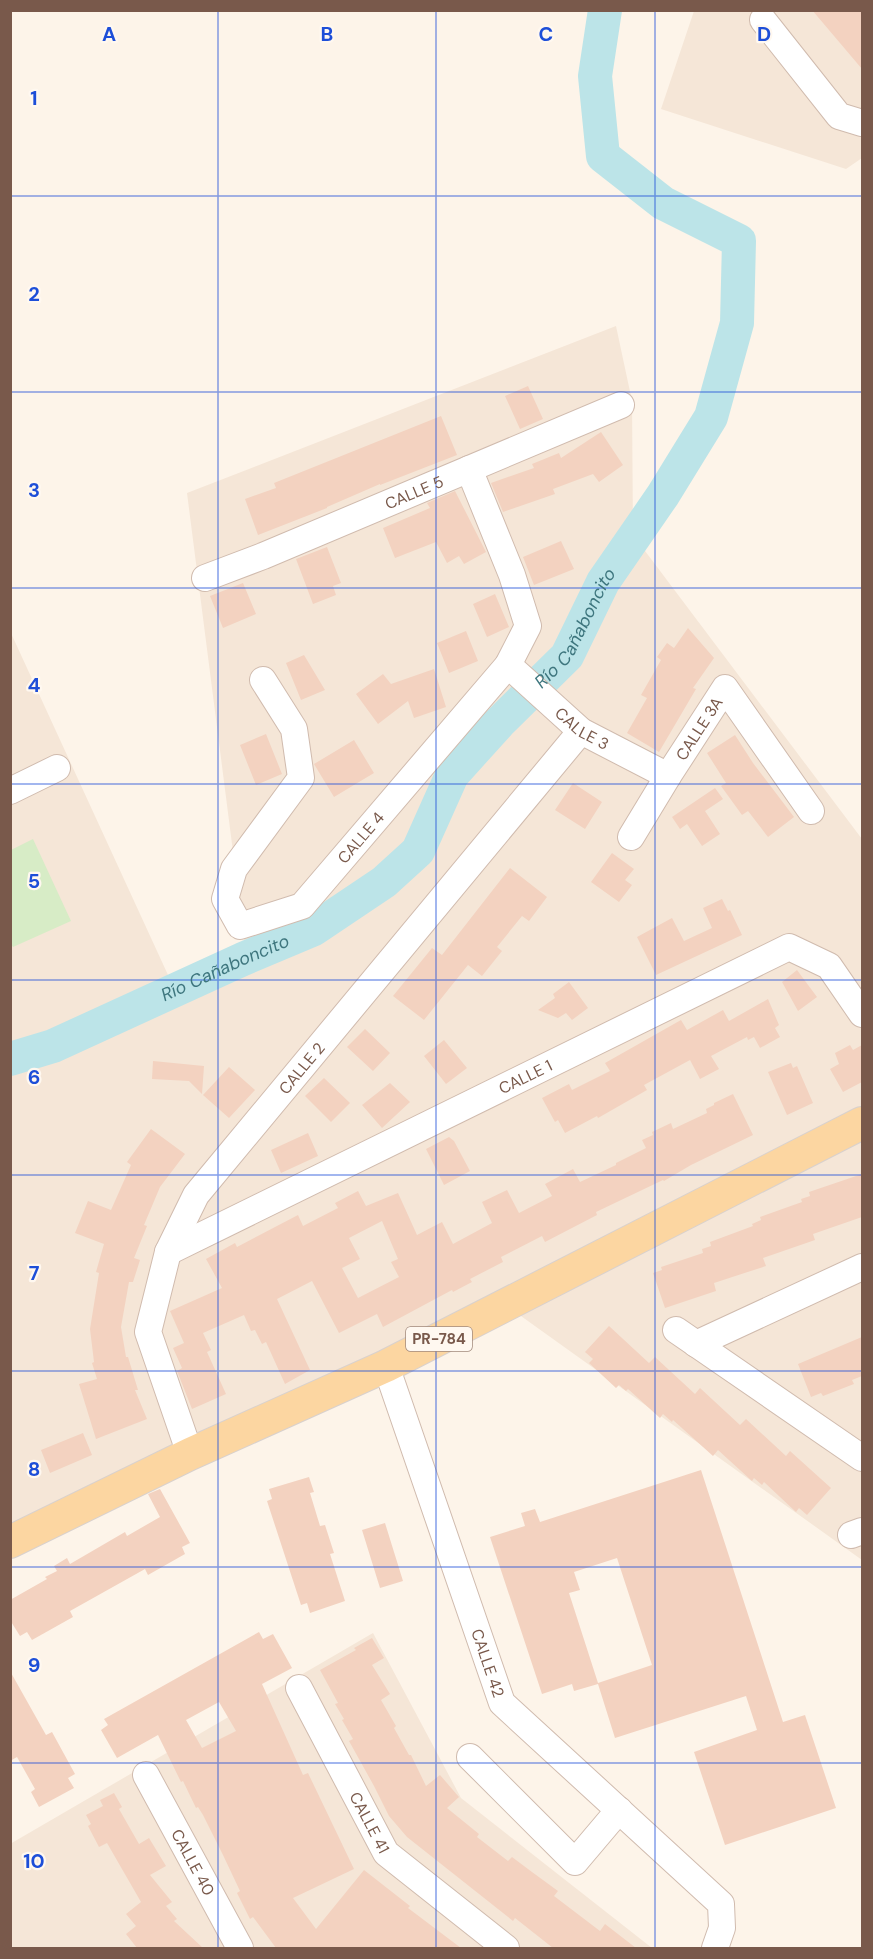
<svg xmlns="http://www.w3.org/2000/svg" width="873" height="1959" viewBox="0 0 873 1959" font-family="'DM Sans',sans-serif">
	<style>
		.residential { fill: #f5e6d7 }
		.green { fill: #d7ecc6 }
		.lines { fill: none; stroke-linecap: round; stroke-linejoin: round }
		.river { stroke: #bce4e8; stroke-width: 34 }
		.building { fill: #f3d2c0; fill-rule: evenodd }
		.minor-casing { stroke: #d0bbae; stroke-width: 28 }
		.major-casing { stroke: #d9d1cd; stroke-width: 34 }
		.minor { stroke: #fff; stroke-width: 26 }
		.major { stroke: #fcd6a1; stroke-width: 32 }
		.grid { fill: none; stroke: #1d4ed8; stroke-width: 1.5; stroke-opacity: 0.55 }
		.labels { text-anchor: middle; stroke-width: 4.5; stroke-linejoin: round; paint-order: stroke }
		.shield { fill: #fff8f0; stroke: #a1897c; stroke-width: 1.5 }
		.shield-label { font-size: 15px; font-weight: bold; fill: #79594b }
		.street-label { font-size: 16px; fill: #79594b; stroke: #fff8f0 }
		.water-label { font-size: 18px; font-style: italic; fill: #3e767e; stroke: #fff8f0 }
		.grid-label { font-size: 20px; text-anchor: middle; font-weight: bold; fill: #1d4ed8; stroke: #fff8f0; stroke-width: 4.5; stroke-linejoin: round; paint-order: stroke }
	</style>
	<rect width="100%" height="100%" fill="#fdf4e9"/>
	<!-- residential -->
	<path class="residential" d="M694,11H862V158L846,169L661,109Z
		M616,326L632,401L633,535L862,839V1560L500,1301L11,1539L10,631L174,988L247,961L187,493Z
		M373,1633L461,1798L652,1948H11L10,1844Z"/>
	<!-- green -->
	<path class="green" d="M33,839L71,921L13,947L10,943L11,850Z"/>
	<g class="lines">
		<!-- river -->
		<path class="river" id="s1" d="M10,1059L53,1046L243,959L314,929L384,882L418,851L452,775L499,723L567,656L603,582L663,495L711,417L737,323L739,241L663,203L603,156L595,76L605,10"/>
	</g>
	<!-- building -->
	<path class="building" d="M812,10H862V69Z
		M528,386L543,419L520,429L505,396Z
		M441,416L457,455L380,485V484L327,507V508L258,535L245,499L276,488L274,483Z
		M601,432L623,465L599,482L593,474L553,489L555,494L503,512L491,483L534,468L532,464L559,453L561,458Z
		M455,491L486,552L464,564L459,556L447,563L436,542L395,558L383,528L430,508L427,503Z
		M561,541L574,569L534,585L523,557Z
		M327,547L341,583L333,586L336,595L313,604L296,559Z
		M243,583L256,614L223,628L210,596Z
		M495,594L509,627L487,637L473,604Z
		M688,628L714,658L693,688L696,689L659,752L627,733L647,698L641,695L661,660L657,657L667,643L674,648Z
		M466,631L478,661L449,673L437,643Z
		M304,655L325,690L301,700L286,663Z
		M434,669L446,707L414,718L408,701L378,724L356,694L383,674L391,684Z
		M266,734L282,774L256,785L240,745Z
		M735,735L753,763L794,817L768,837L748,811L742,815L721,786L726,783L707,753Z
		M354,740L374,773L334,797L314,764Z
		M573,783L602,802L585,829L555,810Z
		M715,788L723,799L705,811L720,834L702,846L687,824L680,829L672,817Z
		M612,853L634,869L625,880L632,885L619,902L591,882Z
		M510,868L547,897L529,921L522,916L497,947L502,951L482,976L468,965L424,1020L393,996L432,948L442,955Z
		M722,899L728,911L730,910L742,935L656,975L637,937L672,918L684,941L712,928L703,908Z
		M797,970L817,997L798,1011L782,982Z
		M569,982L588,1008L572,1020L566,1013L558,1018L538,1010L555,998L553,994Z
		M768,999L779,1025L775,1028L780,1037L760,1048L754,1037L748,1040L747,1037L711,1056L719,1069L700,1079L690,1060L644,1085L647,1090L598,1118L597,1116L565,1133L558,1120L555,1122L542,1098L569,1084L572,1090L610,1071L605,1063L681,1020L687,1030L723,1010L729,1021Z
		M365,1029L390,1053L373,1071L347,1047Z
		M444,1040L467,1068L446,1084L424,1056Z
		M850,1045L853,1050L862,1045V1082L843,1092L830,1069L839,1064L835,1053Z
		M153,1061L204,1066L202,1094L189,1081L152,1079Z
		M791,1063L793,1068L797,1066L813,1103L787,1115L768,1072Z
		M229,1067L255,1090L229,1118L203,1095Z
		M324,1078L350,1103L331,1122L305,1096Z
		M390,1083L410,1102L382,1128L362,1105Z
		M733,1094L753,1135L691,1165L664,1181L663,1180L596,1212L597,1215L545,1242L542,1236L501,1257L503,1262L470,1279L472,1282L453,1292L452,1290L383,1327L377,1314L339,1333L312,1281L277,1299L310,1370L285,1384L266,1342L262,1344L255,1330L251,1331L244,1315L203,1333L211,1350L207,1352L226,1394L192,1409L177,1371L182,1368L173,1348L184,1343L170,1311L222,1288L206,1259L235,1243L237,1247L298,1215L303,1226L338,1208L335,1203L358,1191L366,1206L398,1193L417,1235L442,1222L453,1244L492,1223L482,1202L507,1190L519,1213L552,1196L545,1184L573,1169L580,1182L616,1165V1163L646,1148L642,1140L653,1135L652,1132L671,1123L673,1129L707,1113L706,1109L714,1105V1103ZM382,1221L398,1259L391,1262L399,1277L358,1298L342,1268L360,1259L349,1238Z
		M151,1129L185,1154L160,1187L144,1225L147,1226L134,1258L140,1260L133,1282H129L121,1327L126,1357H128L138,1390H135L147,1419L96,1439L79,1384L97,1379L92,1363L94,1362L90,1329L99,1273L96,1272L104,1244L75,1233L88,1201L111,1210L131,1165L127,1162Z
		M308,1133L318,1156L281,1173L271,1150Z
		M449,1137L454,1141L470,1171L444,1185L426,1149Z
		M862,1174V1217L813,1234L815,1240L763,1258L766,1266L714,1283L716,1291L665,1308L653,1273L662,1270L661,1267L703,1253L702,1249L711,1246L710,1242L753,1226L752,1224L761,1220L760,1217L802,1202L801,1199L810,1196L809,1192Z
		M609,1326L649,1363L655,1357L695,1394L700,1388L740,1425L746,1419L786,1456L790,1451L831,1488L807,1515L799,1508L796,1512L764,1482L762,1485L754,1478L752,1481L718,1450L713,1456L673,1420L672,1422L663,1414L660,1418L628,1389L626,1391L619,1385L616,1388L589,1363L593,1359L585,1352Z
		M862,1337V1376L852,1380L854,1384L823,1396L821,1393L811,1397L798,1364Z
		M83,1433L92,1455L50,1473L41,1450Z
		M701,1470L783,1722L805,1715L836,1808L725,1845L694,1752L757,1730L746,1696L615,1738L598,1684L574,1691L572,1684L542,1694L490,1537L525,1526L521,1513L535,1509L540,1522ZM617,1558L652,1665L598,1683L569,1593L580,1590L574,1572Z
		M309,1477L314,1492L310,1493L320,1526L325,1525L334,1553L330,1554L345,1601L310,1613L307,1603L301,1605L267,1501L272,1499L269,1489Z
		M160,1489L190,1543L182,1547L185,1554L148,1575L145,1569L70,1611L73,1617L32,1640L27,1632L20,1636L10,1620V1600L47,1579L45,1577L57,1571L54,1566L67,1558L70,1564L125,1532L127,1536L160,1517L148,1494Z
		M385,1523L403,1581L380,1588L362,1530Z
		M259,1632L263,1639L273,1634L292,1668L262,1684L303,1775L308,1773L354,1869L293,1898L316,1929L364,1870L410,1906L408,1908L461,1948H276L253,1917L250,1919L237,1893L240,1891L223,1855L203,1815L198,1807L196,1808L183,1781L181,1782L158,1735L117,1758L101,1730L108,1725L104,1719ZM219,1702L236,1731L202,1748L186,1720Z
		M372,1638L384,1658L372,1665L390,1694L381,1700L396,1726L394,1728L409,1755H411L426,1786L440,1775L459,1797L447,1808L479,1834L477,1837L508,1861L512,1857L532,1872L558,1891L554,1896L600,1931L605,1924L636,1948H553L515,1918L513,1921L407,1837L389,1816L374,1786L349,1741L353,1739L342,1720L344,1719L335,1704L338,1703L320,1670L356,1650L354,1648Z
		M10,1671L46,1735L52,1732L75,1774L68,1778L74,1788L39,1807L31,1792L35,1789L17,1757L10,1761Z
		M114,1793L122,1807L119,1809L139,1844L149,1838L166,1866L150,1875L172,1902L166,1906L177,1919L174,1921L203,1948H137L126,1934L136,1926L126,1914L141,1902L107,1843L99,1847L88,1826L91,1824L86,1815L103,1806L100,1800Z"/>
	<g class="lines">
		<defs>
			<g id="minor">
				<path d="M763,20L839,116L862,123"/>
				<path id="s2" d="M205,578L263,556L621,405"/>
				<path id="s3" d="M508,665L581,731L668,776"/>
				<path id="s4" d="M263,680L294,729L301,778L234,869L225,899L240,926L302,906L508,665L528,626L512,575L469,469"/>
				<path d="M10,791L57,768"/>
				<path id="s5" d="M631,837L668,776L725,688L811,811"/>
				<path id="s6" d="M168,1252L789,947L829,966L862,1014"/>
				<path d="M676,1330L862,1458"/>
				<path d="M696,1344L862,1267"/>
				<path id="s7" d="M386,1366L502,1703L721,1904L722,1928L715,1948"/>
				<path id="s8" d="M190,1454L148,1332L168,1252L196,1195L581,731"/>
				<path d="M851,1535L862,1531"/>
				<path id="s9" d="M299,1688L386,1853L506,1948"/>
				<path d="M470,1757L575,1862L619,1810"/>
				<path id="s10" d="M146,1775L240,1948"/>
			</g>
			<path id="major" d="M10,1542L190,1454L386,1366L862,1123"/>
		</defs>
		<!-- minor casing -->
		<use href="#minor" class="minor-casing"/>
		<!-- major casing -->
		<use href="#major" class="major-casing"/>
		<!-- minor -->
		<use href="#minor" class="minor"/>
		<!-- major -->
		<use href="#major" class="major"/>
	</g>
	<!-- grid -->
	<path class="grid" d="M218,10V1948M436,10V1948M655,10V1948M10,196H862M10,392H862M10,588H862M10,784H862M10,980H862M10,1175H862M10,1371H862M10,1567H862M10,1763H862"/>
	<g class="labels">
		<!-- shield labels -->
		<rect class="shield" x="406" y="1327" width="66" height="24" rx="4.5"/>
		<g class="shield-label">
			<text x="439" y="1344">PR-784</text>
		</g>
		<!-- street labels -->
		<g class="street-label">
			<text dy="6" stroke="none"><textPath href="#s2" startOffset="226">CALLE 5</textPath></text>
			<text dy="6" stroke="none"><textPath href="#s3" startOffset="98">CALLE 3</textPath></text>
			<text dy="6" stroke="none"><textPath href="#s5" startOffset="128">CALLE 3A</textPath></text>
			<text dy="6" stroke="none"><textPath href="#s4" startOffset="438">CALLE 4</textPath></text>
			<text dy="6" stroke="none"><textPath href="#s8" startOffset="440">CALLE 2</textPath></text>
			<text dy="6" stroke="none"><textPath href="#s6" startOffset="398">CALLE 1</textPath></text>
			<text dy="6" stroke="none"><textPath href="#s7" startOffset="314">CALLE 42</textPath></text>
			<text dy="6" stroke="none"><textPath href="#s9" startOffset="152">CALLE 41</textPath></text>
			<text dy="6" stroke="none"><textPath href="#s10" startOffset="99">CALLE 40</textPath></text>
		</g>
		<!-- water labels -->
		<g class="water-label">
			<text dy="6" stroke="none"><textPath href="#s1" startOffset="738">Río Cañaboncito</textPath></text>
			<text dy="6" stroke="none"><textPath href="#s1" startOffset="234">Río Cañaboncito</textPath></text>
		</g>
	</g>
	<g class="grid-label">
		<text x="109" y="41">A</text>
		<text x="327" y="41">B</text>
		<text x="546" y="41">C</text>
		<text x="764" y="41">D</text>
		<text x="34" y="105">1</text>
		<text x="34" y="301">2</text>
		<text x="34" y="497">3</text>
		<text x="34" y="692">4</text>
		<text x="34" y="888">5</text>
		<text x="34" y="1084">6</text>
		<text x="34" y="1280">7</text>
		<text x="34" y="1476">8</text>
		<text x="34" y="1672">9</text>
		<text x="34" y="1868">10</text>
	</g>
	<!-- border -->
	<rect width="873" height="1959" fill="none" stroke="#79594b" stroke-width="24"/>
</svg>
